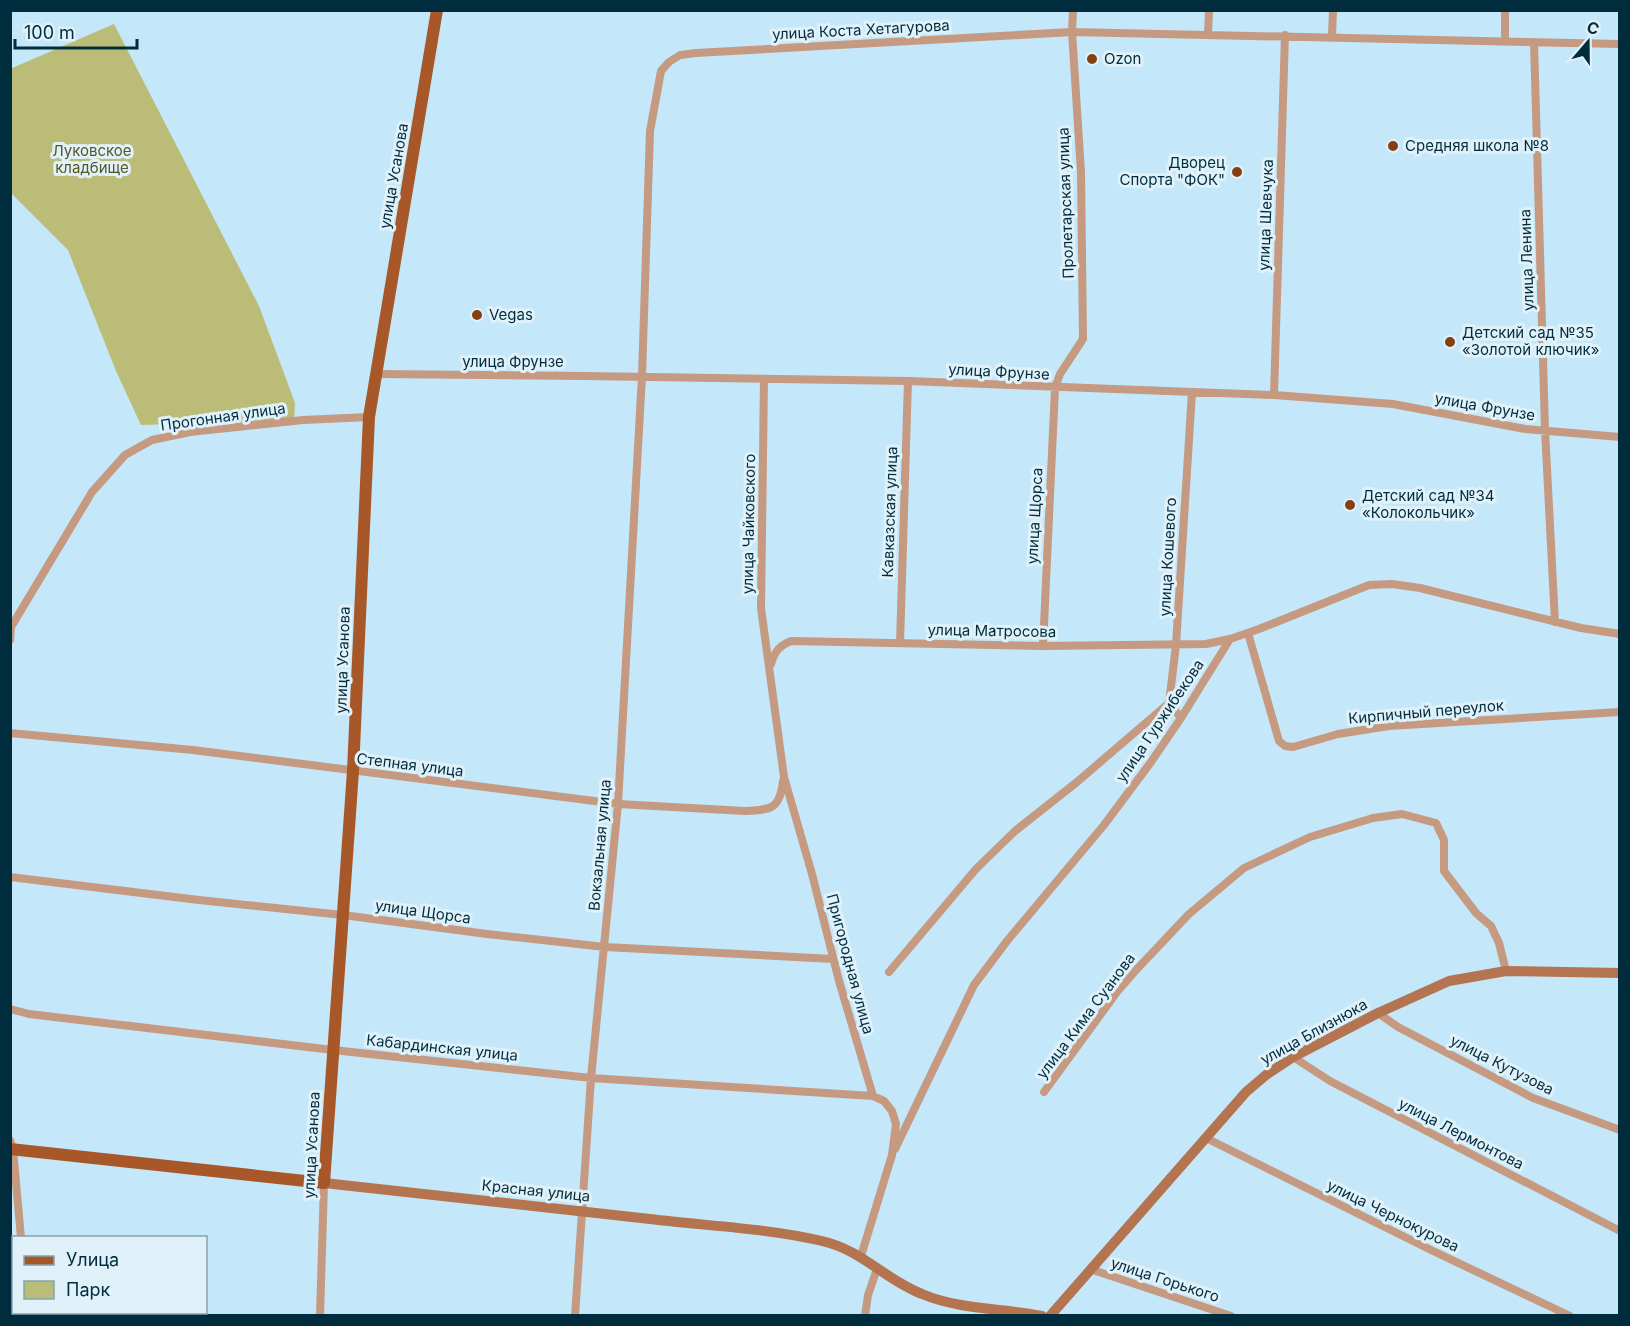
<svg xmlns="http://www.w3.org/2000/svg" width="1630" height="1326" viewBox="0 0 1630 1326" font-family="Inter,sans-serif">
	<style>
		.green { fill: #bbbc77 }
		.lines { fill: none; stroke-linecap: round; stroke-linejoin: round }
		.street { stroke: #c69981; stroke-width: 8 }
		.secondary { stroke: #b57450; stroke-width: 10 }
		.primary { stroke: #a85828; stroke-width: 12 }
		.poi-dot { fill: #844013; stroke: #e0f1fa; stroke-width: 2 }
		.labels { text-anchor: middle; stroke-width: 6; stroke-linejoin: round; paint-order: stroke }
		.street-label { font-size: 15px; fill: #002d3e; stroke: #e0f1fa }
		.poi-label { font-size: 15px; fill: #002d3e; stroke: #e0f1fa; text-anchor: start }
		.park-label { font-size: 15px; fill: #565726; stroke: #e0f1fa }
	</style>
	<rect width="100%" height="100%" fill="#c4e7f9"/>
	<!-- green -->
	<path class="green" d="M114,24L259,306L295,403L294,421L141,425L116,371L68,250L11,193L10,69Z"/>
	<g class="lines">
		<!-- street -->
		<path class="street" d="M1208,34L1209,10
			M1332,36L1333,10
			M1505,41V10
			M1534,42L1545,430L1555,622
			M375,374L584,376L908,381L1274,395L1393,404L1525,429L1620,437
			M764,379L761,608L784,777L812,874L839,981L873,1096L884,1101L892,1111L896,1124L892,1155L861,1256
			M1274,395L1285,35
			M1248,633L1279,741L1285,746L1293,747L1338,734L1389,726L1620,712
			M10,640L11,627L92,492L125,455L152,440L190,432L303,420L369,417
			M900,643L908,381
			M1043,646L1055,388L1060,374L1083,339L1081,172L1072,32L1073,10
			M771,664C775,651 779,646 791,641L1043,646L1206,644L1230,639L1259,629L1369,585L1392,584L1420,588L1581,628L1620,634
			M1181,718L1169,703L1176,645L1192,392
			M10,733L193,750L618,804L745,811C771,810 780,809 783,781
			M10,877L199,900L343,915L487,934L605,947L833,959
			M889,972L976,869L1015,831L1077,782L1169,703
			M10,1009L29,1014L333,1050L591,1078L873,1096
			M1378,1013L1398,1027L1533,1098L1620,1130
			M1293,1057L1330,1081L1620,1231
			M1044,1092L1117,992L1137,969L1189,914L1244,868L1310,837L1373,818L1402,814L1436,823L1444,840V871L1476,913L1491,926L1499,943L1506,971
			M1206,1138L1431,1250L1570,1316
			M10,1140L13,1149L21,1238
			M895,1149L974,985L1007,941L1104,825L1151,762L1181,718L1230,639
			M1090,1269L1231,1316
			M28,1312L29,1316
			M320,1316L324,1183
			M575,1316L591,1078L618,804L642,376L650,131L661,71L669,62L680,55L696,53L1072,32L1620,44
			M865,1316L868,1295L877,1269"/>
		<!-- secondary -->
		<path class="secondary" d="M324,1183C433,1195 542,1207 650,1219C707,1226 766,1228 822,1241C862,1250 884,1279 922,1294C960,1310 1003,1308 1042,1316
			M1050,1316L1246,1092L1266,1075L1293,1057L1378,1013L1449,981L1506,971L1620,973"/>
		<!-- primary -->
		<path class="primary" d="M10,1149L324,1183L353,771L369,417L437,10"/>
	</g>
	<!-- markers -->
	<g class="poi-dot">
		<circle cx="1092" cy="59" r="6"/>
		<circle cx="1393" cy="146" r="6"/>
		<circle cx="1237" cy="172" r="6"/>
		<circle cx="477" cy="315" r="6"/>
		<circle cx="1450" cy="342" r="6"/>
		<circle cx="1350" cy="505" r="6"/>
	</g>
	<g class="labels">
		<!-- street labels -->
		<g class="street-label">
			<text transform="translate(861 30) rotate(-3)" y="5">улица Коста Хетагурова</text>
			<text transform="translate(394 176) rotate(-80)" y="5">улица Усанова</text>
			<text transform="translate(1066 203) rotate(-92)" y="5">Пролетарская улица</text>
			<text transform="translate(1266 215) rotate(-88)" y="5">улица Шевчука</text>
			<text transform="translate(1527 260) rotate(-92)" y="5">улица Ленина</text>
			<text x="513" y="367">улица Фрунзе</text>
			<text transform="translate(999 372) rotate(3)" y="5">улица Фрунзе</text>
			<text transform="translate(1485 407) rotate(10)" y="5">улица Фрунзе</text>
			<text transform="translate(223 417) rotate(-8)" y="5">Прогонная улица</text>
			<text transform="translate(890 512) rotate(-88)" y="5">Кавказская улица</text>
			<text transform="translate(1035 516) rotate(-87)" y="5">улица Щорса</text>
			<text transform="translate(749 524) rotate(-89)" y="5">улица Чайковского</text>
			<text transform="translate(1168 557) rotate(-87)" y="5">улица Кошевого</text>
			<text transform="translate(992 631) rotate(1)" y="5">улица Матросова</text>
			<text transform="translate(343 660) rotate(-88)" y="5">улица Усанова</text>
			<text transform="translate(1426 712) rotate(-5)" y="5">Кирпичный переулок</text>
			<text transform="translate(1160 721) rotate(-56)" y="5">улица Гуржибекова</text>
			<text transform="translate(410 765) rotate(7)" y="5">Степная улица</text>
			<text transform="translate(600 845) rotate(-85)" y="5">Вокзальная улица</text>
			<text transform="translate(423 912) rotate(8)" y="5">улица Щорса</text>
			<text transform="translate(850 964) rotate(75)" y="5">Пригородная улица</text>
			<text transform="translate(1086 1016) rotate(-53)" y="5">улица Кима Суанова</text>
			<text transform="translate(1314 1032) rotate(-29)" y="5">улица Близнюка</text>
			<text transform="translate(442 1048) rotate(6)" y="5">Кабардинская улица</text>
			<text transform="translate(1502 1065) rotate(27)" y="5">улица Кутузова</text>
			<text transform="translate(1461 1134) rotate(27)" y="5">улица Лермонтова</text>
			<text transform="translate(312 1145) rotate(-87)" y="5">улица Усанова</text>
			<text transform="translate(536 1191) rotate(6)" y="5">Красная улица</text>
			<text transform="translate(1393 1216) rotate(26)" y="5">улица Чернокурова</text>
			<text transform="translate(1165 1280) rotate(18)" y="5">улица Горького</text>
		</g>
		<!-- poi labels -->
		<g class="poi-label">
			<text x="1104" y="64">Ozon</text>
			<text x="1405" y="151">Средняя школа №8</text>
			<text x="1225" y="168" text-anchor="end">Дворец<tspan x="1225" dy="17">Спорта "ФОК"</tspan></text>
			<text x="489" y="320">Vegas</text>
			<text x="1462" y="338">Детский сад №35<tspan x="1462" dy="17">«Золотой ключик»</tspan></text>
			<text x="1362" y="501">Детский сад №34<tspan x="1362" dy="17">«Колокольчик»</tspan></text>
		</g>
		<!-- park labels -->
		<g class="park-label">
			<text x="92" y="156">Луковское<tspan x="92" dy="17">кладбище</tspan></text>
		</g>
	</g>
	<!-- border -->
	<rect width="1630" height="1326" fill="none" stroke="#002d3e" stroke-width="24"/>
	<!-- legend -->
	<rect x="12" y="1236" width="195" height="78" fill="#e0f1fa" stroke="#86a3af" stroke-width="1.5"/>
	<rect x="24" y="1256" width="30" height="9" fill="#a85828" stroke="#86a3af" stroke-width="1.5"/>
	<text x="66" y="1266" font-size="18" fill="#002d3e">Улица</text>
	<rect x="24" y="1281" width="30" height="18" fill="#bbbc77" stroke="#86a3af" stroke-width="1.5"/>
	<text x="66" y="1296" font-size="18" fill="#002d3e">Парк</text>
	<!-- north arrow -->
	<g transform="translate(1588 42) rotate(20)" stroke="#e0f1fa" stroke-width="4.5" paint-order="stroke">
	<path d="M0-4.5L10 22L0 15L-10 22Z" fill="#002d3e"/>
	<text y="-9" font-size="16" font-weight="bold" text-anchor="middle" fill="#002d3e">С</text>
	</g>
	<!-- scale -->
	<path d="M15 39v9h122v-9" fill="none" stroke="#002d3e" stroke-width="3"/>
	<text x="24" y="39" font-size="18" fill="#002d3e" stroke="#e0f1fa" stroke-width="4.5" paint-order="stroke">100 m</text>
</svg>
